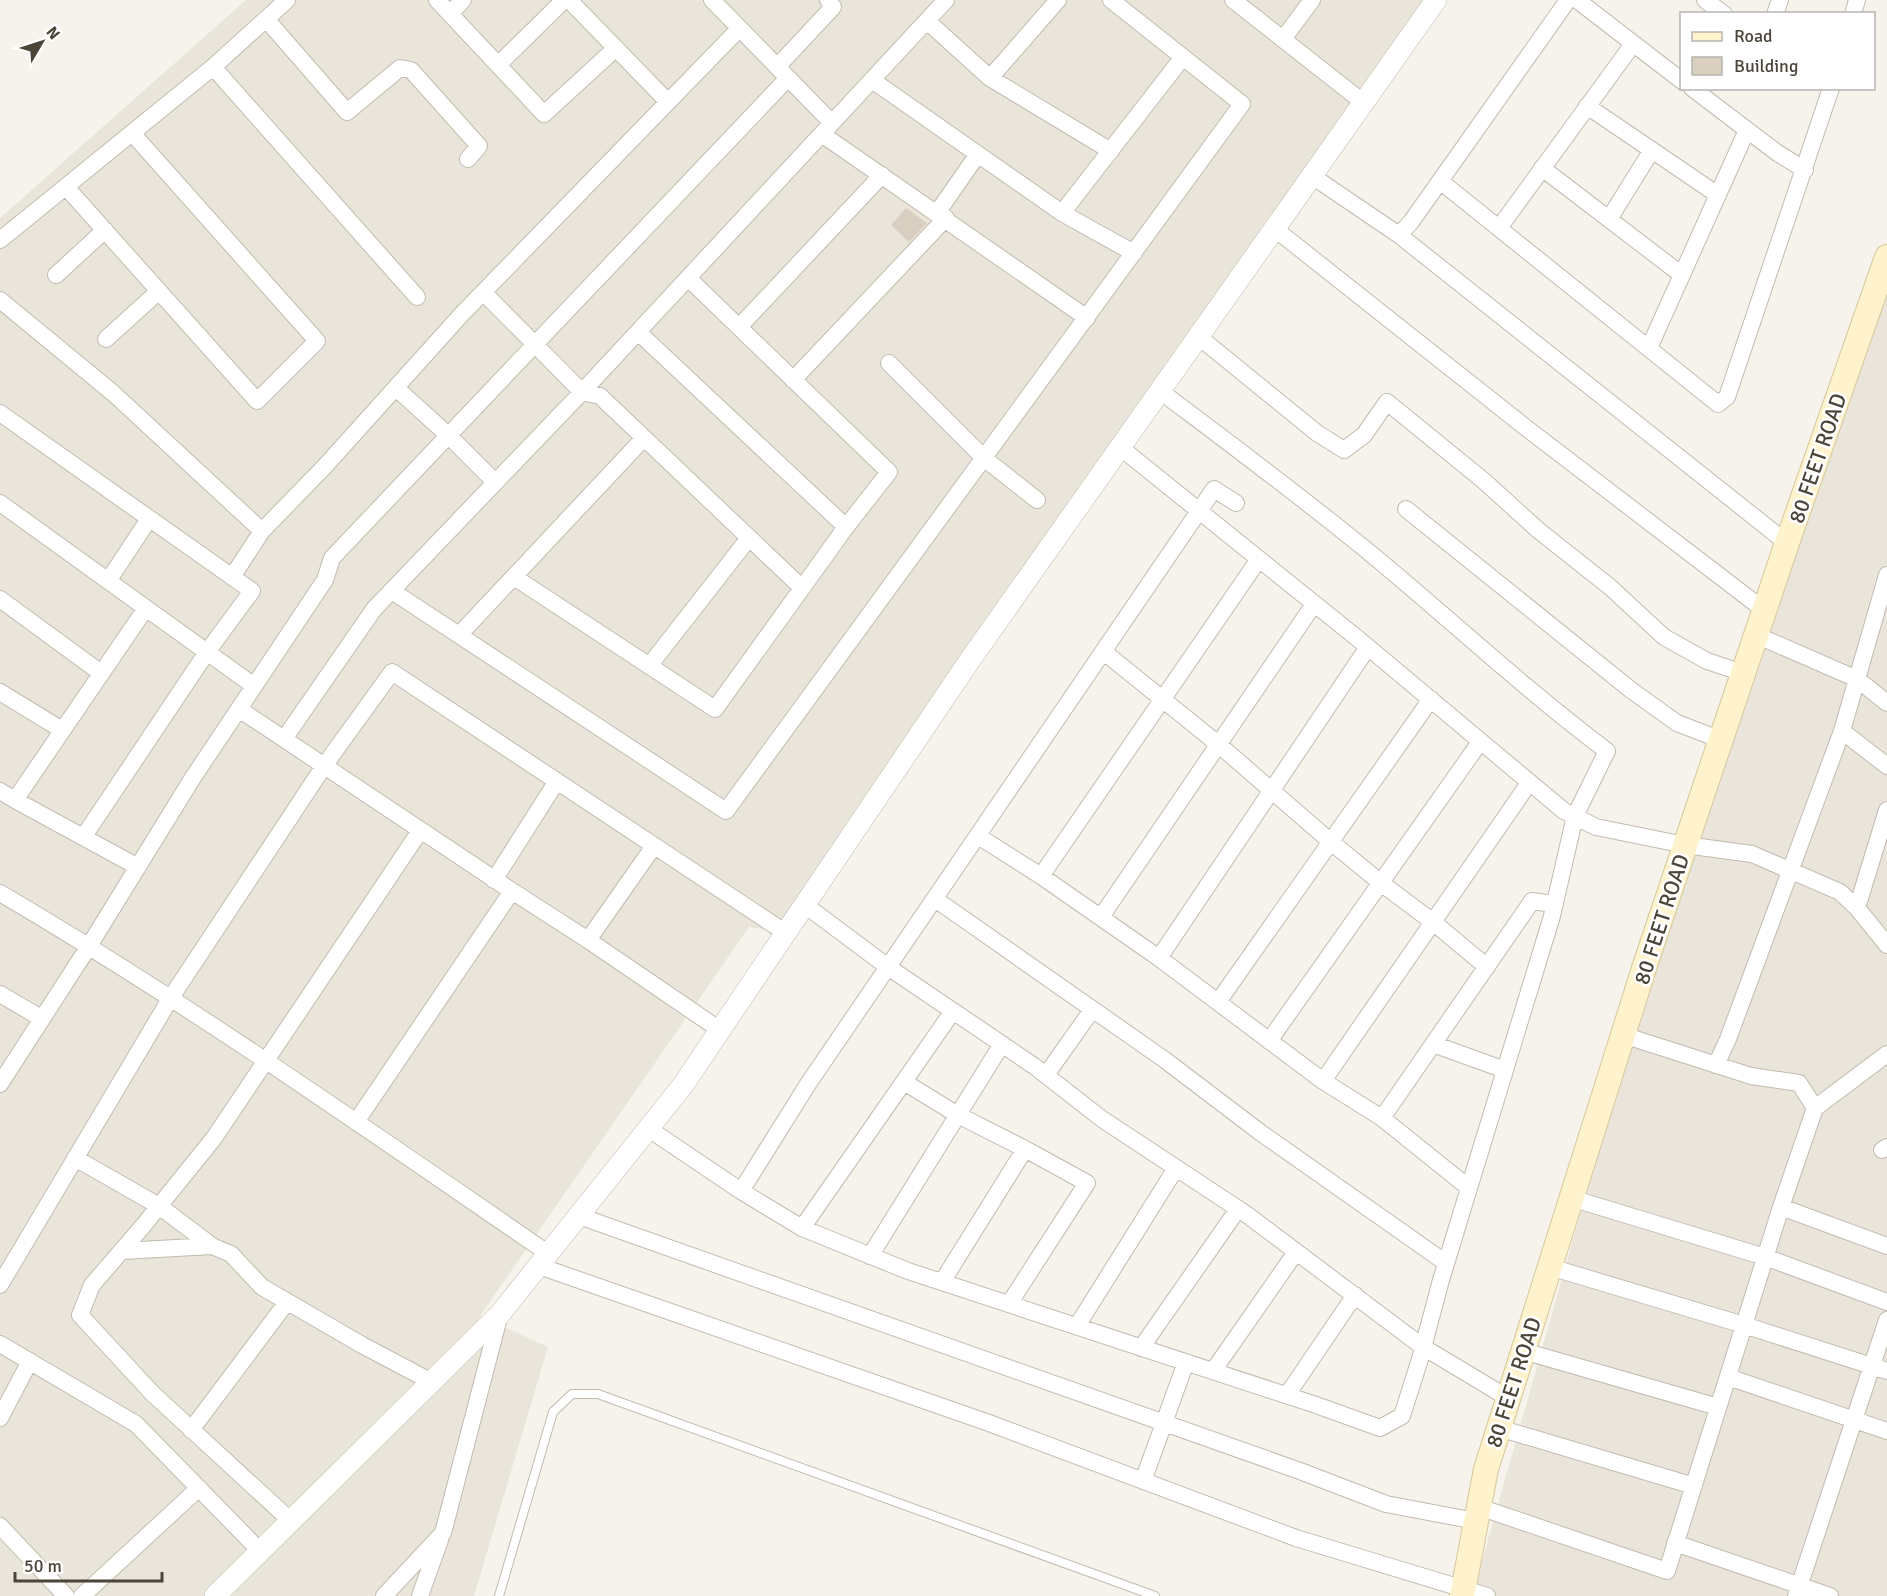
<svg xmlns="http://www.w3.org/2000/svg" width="1887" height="1596" viewBox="0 0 1887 1596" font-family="Signika,sans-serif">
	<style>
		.residential { fill: #eae5da }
		.building { fill: #d8cfc1 }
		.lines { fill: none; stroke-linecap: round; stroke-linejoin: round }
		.service-casing { stroke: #c2bbae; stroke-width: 10 }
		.minor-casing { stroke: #c2bbae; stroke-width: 18 }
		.tertiary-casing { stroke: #c2bbae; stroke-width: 22 }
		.secondary-casing { stroke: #d6c79b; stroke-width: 26 }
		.service { stroke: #fff; stroke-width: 8 }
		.minor { stroke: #fff; stroke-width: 16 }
		.tertiary { stroke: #fff; stroke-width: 21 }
		.secondary { stroke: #fff3cd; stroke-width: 24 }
		.labels { text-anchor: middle; stroke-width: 5; stroke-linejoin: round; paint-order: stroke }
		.street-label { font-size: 22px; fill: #4b4439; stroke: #fff }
	</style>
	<rect width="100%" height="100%" fill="#f6f3ec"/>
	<!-- residential -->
	<path class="residential" d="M246,0H1440L786,933L749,927L480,1316L548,1347L474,1596H0V218Z
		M1887,257V1596H1472L1685,845Z"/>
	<!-- building -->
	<path class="building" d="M906,208L927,223L909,242L891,225Z"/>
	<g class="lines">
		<defs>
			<path id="service" d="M499,1596L553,1412L572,1394H598L1155,1596"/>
			<path id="minor" d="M437,0L544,114L616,48
				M569,0L668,102
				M712,0L832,123
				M1233,0L1364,103
				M1577,0L1682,81
				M1705,0L1724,14
				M450,14L463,0
				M1775,14L1780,0
				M1853,14L1857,0
				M266,19L347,112L400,68L411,70L479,146L468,159
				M927,21L990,78L1111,151
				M1283,39L1312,0
				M498,65L564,0
				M213,67L417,297
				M777,67L833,7L828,0
				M990,78L1058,0
				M872,80L1062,213L1183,57
				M1692,88L1776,152L1805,170
				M1587,106L1718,195
				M823,135L1087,318
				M1542,168L1682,275
				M1312,176L1399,235L1411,222L1568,0
				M1440,181L1718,404L1727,397L1831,88
				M66,187L257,401L317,341L132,133
				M937,213L978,154
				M1062,213L1134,253
				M1609,219L1652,150
				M1499,228L1633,44
				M1275,229L1525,427L1764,610
				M1399,235L1787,543
				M0,240L213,67L287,0
				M56,275L105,230
				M483,292L582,392L600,396L802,588
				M0,300L113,393L262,531
				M739,327L882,175
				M638,332L846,527
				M1199,337L1317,433L1344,450L1364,435L1387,402L1484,481L1538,530L1610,587L1664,637L1707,661L1743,673
				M106,339L159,291
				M1649,348L1747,130
				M889,363L985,459L1037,500
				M793,380L946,218
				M396,388L449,436L495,482
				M0,413L252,591L207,652L84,836
				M1121,448L1357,638L1564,811L1596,827L1685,845L1752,854L1840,892L1857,908L1887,945
				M0,503L254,686
				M1406,509L1631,690L1677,723L1721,740
				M232,577L262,531L326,465L461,315L739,29
				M514,577L715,709L846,527L889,472L688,278
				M108,581L149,519
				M392,591L726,811L1242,104L1111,0
				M0,599L101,673
				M459,635L644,438
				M1756,635L1857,679L1887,703
				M1104,652L1218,744L1331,842L1381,883L1433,922L1487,967
				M649,666L749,538
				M0,692L62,730
				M239,709L512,891L588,940L720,1030
				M1842,731L1887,766
				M284,739L374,609L582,392L946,0
				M0,791L15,800L146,608
				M15,800L138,867
				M978,836L1041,876L1159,958L1323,1081L1382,1118L1469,1188
				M1041,876L1259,559
				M494,880L557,781
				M0,893C189,1004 368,1130 549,1254
				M935,899L1165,1060L1261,1133L1446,1263
				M805,905L888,967L1034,1066L1102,1119L1246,1214L1423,1347L1508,1398
				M1857,908L1887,810
				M1101,917L1314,604
				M588,940L654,846
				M1159,958L1368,647
				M0,994L41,1018
				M1218,1002L1431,699
				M1623,1035L1751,1076L1799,1083L1815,1108
				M1269,1041L1480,742
				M1433,1044L1505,1070
				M1716,1065L1728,1039L1842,731L1887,575
				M1046,1075L1092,1010
				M1323,1081L1529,783
				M904,1082L958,1115L1025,1149
				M0,1084L89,946L192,779L325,580L332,558L788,78
				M1382,1118L1532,901L1554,904
				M356,1122L512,891
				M649,1129L741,1191L802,1228L908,1271L1316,1405L1380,1428L1402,1416L1420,1359L1441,1280L1552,916L1575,816L1607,751C1527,691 1453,622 1376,558C1306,500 1233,446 1160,391
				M1882,1150L1887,1147
				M75,1158L159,1206L212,1246
				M741,1191L808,1084L1214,489L1236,503
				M1571,1198L1765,1257L1887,1302
				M1781,1207L1887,1246
				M579,1216L1300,1471L1386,1504L1476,1521
				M802,1228L953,1011
				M122,1251L212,1246L231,1254L262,1287L362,1345L432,1382
				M870,1256L1002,1044
				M539,1266L989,1423L1296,1538L1487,1596
				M1550,1267L1744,1325L1887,1371
				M942,1282L1025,1149L1087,1183L1009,1304
				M0,1285L170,999L324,766L392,672L786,933
				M1077,1326L1176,1168
				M0,1344L136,1424L260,1551
				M1141,1348L1238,1209
				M1523,1351L1718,1407
				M1213,1371L1296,1252
				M1728,1377L1887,1431
				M1287,1395L1355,1295
				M0,1418L30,1361
				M1499,1428L1694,1486
				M191,1430L287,1302
				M1143,1481L1186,1362
				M1479,1507L1667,1571L1781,1207L1815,1108L1887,1054
				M291,1521L152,1393L80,1315L92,1285L143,1226L214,1138L420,831
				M0,1526L66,1596
				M1675,1543L1830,1596
				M82,1596L199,1488
				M384,1596L443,1533L500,1314
				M420,1596L440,1540
				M1796,1596L1887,1320"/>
			<path id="tertiary" d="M215,1596L500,1314L683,1085L970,660L1436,0"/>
			<path id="secondary" d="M1462,1596L1486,1469L1646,962L1787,543L1887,257"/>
		</defs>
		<!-- service casing -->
		<use href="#service" class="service-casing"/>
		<!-- minor casing -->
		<use href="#minor" class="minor-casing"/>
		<!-- tertiary casing -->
		<use href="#tertiary" class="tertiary-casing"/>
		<!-- secondary casing -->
		<use href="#secondary" class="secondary-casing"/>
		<!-- service -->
		<use href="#service" class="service"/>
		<!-- minor -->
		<use href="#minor" class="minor"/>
		<!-- tertiary -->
		<use href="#tertiary" class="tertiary"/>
		<!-- secondary -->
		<use href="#secondary" class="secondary"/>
	</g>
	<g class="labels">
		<!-- street labels -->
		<g class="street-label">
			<text transform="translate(1817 458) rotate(-71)" y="8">80 FEET ROAD</text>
			<text transform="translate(1661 919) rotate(-72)" y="8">80 FEET ROAD</text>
			<text transform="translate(1513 1382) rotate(-72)" y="8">80 FEET ROAD</text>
		</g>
	</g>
	<!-- legend -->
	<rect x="1680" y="12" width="195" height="78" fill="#ffffff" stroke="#b7b4b0" stroke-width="1.5"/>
	<rect x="1692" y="32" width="30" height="9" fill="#fff3cd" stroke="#b7b4b0" stroke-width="1.5"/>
	<text x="1734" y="42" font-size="18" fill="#4b4439">Road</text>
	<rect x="1692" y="57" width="30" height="18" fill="#d8cfc1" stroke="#b7b4b0" stroke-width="1.5"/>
	<text x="1734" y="72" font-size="18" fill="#4b4439">Building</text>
	<!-- north arrow -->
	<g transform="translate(42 42) rotate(51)" stroke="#ffffff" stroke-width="4.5" paint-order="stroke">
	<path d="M0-4.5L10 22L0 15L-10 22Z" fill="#4b4439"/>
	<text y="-9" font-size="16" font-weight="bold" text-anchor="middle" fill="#4b4439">N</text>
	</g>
	<!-- scale -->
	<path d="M15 1572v9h147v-9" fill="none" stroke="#4b4439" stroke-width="3"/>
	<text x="24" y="1572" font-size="18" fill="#4b4439" stroke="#ffffff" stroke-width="4.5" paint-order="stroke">50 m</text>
</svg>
